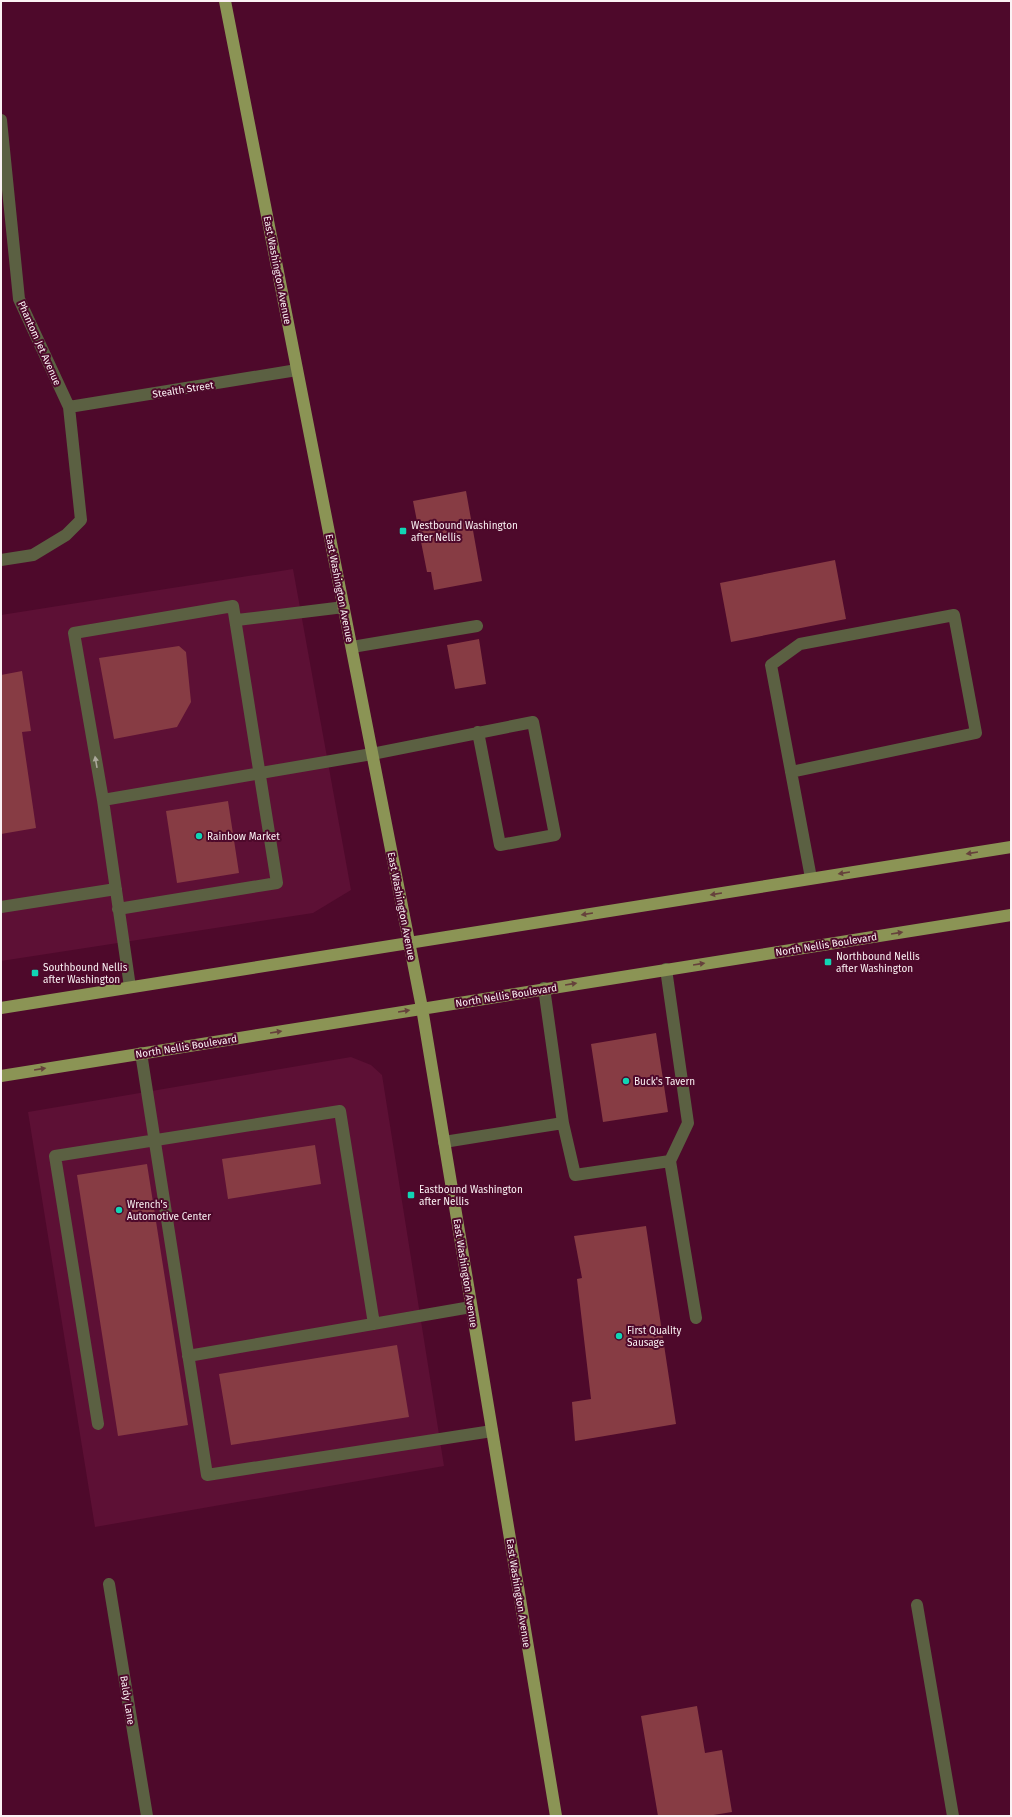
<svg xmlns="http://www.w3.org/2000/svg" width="1012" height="1817" viewBox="0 0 1012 1817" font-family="'Fira Sans',sans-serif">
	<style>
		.built { fill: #5d1035 }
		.building { fill: #873c44 }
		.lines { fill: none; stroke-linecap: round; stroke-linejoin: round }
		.minor { stroke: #5b6042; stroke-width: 12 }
		.major { stroke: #8b9455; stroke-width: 12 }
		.oneway { fill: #aba99b }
		.oneway2 { fill: #66413c }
		.poi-dot { fill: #11d5b4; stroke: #4e092b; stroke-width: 1.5 }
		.labels { text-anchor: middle; stroke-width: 4; stroke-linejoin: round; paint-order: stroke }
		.street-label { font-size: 10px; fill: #fbf2f4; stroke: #4e092b }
		.poi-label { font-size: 10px; fill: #fbf2f4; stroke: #4e092b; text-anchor: start }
	</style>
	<rect width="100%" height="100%" fill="#4e092b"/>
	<!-- built -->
	<path class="built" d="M293,569L351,890L313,913L1,961V615Z
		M351,1057L371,1065L382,1075L444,1466L95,1527L28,1112Z"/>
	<!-- building -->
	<path class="building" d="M466,491L482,581L434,590L431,572H427L413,501Z
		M835,560L846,619L731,642L720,583Z
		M479,639L486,684L455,689L447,645Z
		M179,646L186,652L191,702L177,727L114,739L99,658Z
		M22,671L31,731L22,732L36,828L1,834V675Z
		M228,801L239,873L177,883L166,811Z
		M656,1033L668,1112L603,1122L591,1044Z
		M315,1145L321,1184L228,1199L222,1159Z
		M147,1164L188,1425L118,1436L77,1175Z
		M646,1226L676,1424L575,1441L572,1402L591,1399L577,1279L582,1278L574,1236Z
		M397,1345L409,1417L231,1445L219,1374Z
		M697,1706L705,1753L722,1750L732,1812L707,1816H658L641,1716Z"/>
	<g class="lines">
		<!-- minor -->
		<path class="minor" d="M1,120L19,299L69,407L81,520L66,535L33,555L1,560
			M69,407L297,370
			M237,620L344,607
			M352,647L477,626
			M791,772L976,733L954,615L800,644L771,665L811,878
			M103,800L74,633L233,606L277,883L118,909
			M1,907L116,889
			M666,969L688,1123L670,1161
			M130,987L103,800L372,754L533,722L555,835L500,845L478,732
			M141,1053L207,1475L492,1431
			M563,1123L575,1175L670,1161L696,1318
			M444,1142L563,1123L544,988
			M188,1356L471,1307
			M98,1424L55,1156L340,1111L374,1324
			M109,1584L147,1816
			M917,1605L953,1816"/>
		<!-- major -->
		<path class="major" d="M225,1L422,1008L556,1816
			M1,1008L1011,847
			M1,1076L1011,915"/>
	</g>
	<!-- one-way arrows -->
	<defs><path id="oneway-solid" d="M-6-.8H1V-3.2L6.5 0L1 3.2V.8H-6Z"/></defs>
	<use class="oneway" href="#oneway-solid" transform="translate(96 762) rotate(-100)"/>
	<g class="oneway2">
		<use href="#oneway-solid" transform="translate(972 853) rotate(171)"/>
		<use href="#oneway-solid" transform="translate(844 873) rotate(171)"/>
		<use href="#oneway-solid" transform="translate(716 894) rotate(171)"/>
		<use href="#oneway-solid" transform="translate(587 914) rotate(171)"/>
		<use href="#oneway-solid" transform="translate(897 933) rotate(-9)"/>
		<use href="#oneway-solid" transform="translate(699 964) rotate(-9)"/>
		<use href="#oneway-solid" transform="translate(571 984) rotate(-9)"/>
		<use href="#oneway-solid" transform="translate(404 1011) rotate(-9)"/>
		<use href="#oneway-solid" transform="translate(276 1032) rotate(-9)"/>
		<use href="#oneway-solid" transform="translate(40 1069) rotate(-9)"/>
	</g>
	<!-- markers -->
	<g class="poi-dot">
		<rect x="399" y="527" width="8" height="8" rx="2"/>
		<circle cx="199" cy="836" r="4"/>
		<rect x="824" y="958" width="8" height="8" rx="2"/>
		<rect x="31" y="969" width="8" height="8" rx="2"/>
		<circle cx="626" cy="1081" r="4"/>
		<rect x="407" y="1191" width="8" height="8" rx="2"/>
		<circle cx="119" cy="1210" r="4"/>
		<circle cx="619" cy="1336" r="4"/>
	</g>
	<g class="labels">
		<!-- street labels -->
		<g class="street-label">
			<text transform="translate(278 270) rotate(79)" y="4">East Washington Avenue</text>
			<text transform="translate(40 343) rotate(66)" y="4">Phantom Jet Avenue</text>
			<text transform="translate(183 389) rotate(-9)" y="4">Stealth Street</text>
			<text transform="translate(340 588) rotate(79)" y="4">East Washington Avenue</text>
			<text transform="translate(402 906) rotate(79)" y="4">East Washington Avenue</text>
			<text transform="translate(826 944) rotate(-9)" y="4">North Nellis Boulevard</text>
			<text transform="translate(506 995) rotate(-9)" y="4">North Nellis Boulevard</text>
			<text transform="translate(186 1046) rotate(-9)" y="4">North Nellis Boulevard</text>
			<text transform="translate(466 1273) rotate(81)" y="4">East Washington Avenue</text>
			<text transform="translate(519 1593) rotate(81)" y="4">East Washington Avenue</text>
			<text transform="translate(128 1700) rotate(81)" y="4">Baldy Lane</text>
		</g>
		<!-- poi labels -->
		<g class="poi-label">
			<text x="411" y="529">Westbound Washington<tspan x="411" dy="12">after Nellis</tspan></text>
			<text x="207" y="840">Rainbow Market</text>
			<text x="836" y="960">Northbound Nellis<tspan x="836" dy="12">after Washington</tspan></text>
			<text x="43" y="971">Southbound Nellis<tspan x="43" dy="12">after Washington</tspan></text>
			<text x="634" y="1085">Buck's Tavern</text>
			<text x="419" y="1193">Eastbound Washington<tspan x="419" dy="12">after Nellis</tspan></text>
			<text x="127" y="1208">Wrench's<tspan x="127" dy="12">Automotive Center</tspan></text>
			<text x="627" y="1334">First Quality<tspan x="627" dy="12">Sausage</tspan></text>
		</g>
	</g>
	<!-- border -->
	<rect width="1012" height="1817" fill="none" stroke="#fbf2f4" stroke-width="4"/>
</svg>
